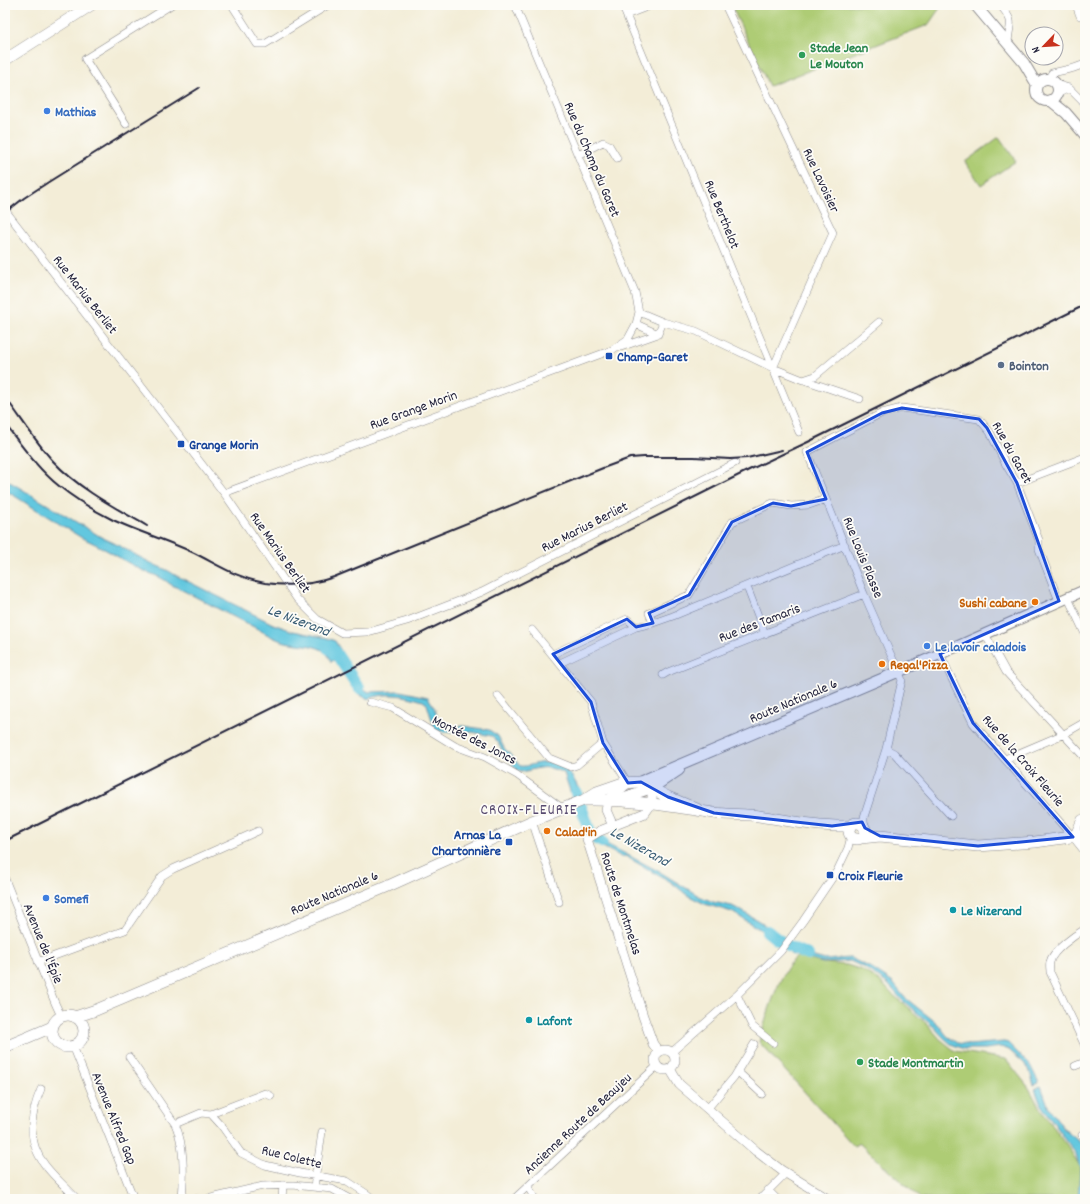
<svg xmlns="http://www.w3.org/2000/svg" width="1090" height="1204" viewBox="0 0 1090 1204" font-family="Dekko,sans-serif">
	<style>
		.green { fill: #aecc74; stroke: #687758 }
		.water { fill: #62c7df; stroke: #42748d }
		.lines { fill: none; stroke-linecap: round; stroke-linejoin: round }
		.river { stroke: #62c7df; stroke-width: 12 }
		.minor-casing { stroke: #8a8889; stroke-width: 8 }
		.tertiary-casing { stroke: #8a8889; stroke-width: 10 }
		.secondary-casing { stroke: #8a8889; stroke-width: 12 }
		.primary-casing { stroke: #8a8889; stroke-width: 12 }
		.minor { stroke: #fff; stroke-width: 7 }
		.tertiary { stroke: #fff; stroke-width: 9 }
		.secondary { stroke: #fff; stroke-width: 10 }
		.primary { stroke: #fff; stroke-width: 11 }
		.rail { stroke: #22223b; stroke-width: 2 }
		.marked { fill: #1d4ed8; fill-opacity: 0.2; stroke: #1d4ed8; stroke-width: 3; stroke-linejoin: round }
		.leisure-dot { fill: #2e9e5b; stroke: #fdfcf7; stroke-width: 1.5 }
		.shop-dot { fill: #3f7fe0; stroke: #fdfcf7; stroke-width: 1.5 }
		.transit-dot { fill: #1a4fb4; stroke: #fdfcf7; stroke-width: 1.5 }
		.service-dot { fill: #5c6f8a; stroke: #fdfcf7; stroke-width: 1.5 }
		.food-dot { fill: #e8710a; stroke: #fdfcf7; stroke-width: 1.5 }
		.culture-dot { fill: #0f9aa8; stroke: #fdfcf7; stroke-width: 1.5 }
		.labels { text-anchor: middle; stroke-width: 3.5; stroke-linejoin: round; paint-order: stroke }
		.leisure-label { font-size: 14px; font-weight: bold; fill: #27864d; stroke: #fdfcf7; text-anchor: start }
		.shop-label { font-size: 14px; font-weight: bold; fill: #366cbe; stroke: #fdfcf7; text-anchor: start }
		.street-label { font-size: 14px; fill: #22223b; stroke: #fdfcf7 }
		.transit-label { font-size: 14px; font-weight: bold; fill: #164399; stroke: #fdfcf7; text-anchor: start }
		.service-label { font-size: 14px; font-weight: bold; fill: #4e5e75; stroke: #fdfcf7; text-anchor: start }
		.food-label { font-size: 14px; font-weight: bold; fill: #c56008; stroke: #fdfcf7; text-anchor: start }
		.culture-label { font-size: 14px; font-weight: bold; fill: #0d838f; stroke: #fdfcf7; text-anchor: start }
		.water-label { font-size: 15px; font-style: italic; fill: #385c74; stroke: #fdfcf7 }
		.neighbourhood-label { font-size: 15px; letter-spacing: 1px; fill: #584b70; stroke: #fdfcf7 }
	</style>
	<rect width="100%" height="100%" fill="#fdfcf7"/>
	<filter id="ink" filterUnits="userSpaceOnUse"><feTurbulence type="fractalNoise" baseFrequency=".025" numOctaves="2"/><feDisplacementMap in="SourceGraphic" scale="8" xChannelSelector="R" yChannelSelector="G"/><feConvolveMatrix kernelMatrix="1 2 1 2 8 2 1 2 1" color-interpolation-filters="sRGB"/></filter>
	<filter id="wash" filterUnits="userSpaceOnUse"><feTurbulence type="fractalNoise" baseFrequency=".012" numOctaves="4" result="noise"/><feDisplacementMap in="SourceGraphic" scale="16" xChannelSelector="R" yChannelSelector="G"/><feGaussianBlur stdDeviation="0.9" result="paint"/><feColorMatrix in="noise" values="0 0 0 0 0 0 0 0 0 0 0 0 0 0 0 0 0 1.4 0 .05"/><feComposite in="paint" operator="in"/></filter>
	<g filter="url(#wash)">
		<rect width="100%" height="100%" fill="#f3edd7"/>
		<!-- green -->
		<path class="green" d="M731,5H942L928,25L769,86Z
			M999,137L1016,161L981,185L965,162Z
			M798,956L823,963L847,965L862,970L880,981L891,993L928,1025L940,1039L955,1051L1006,1059L1029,1088L1041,1110L1067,1145L1078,1163L1080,1164V1173L1078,1199H921L859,1143L854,1146L759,1042C766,1019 779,970 798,956Z"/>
		<!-- water -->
		<path class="water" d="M5,479L101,537C118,544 133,554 149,562C158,567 167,569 175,575L273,624L293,631L327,638L335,641L340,649L344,659L337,658L331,662C327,643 301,646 286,642C276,640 265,633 256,628C227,614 199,598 170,584C161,576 150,574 140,569C120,559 102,546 82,538L5,490Z
			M350,674L362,685L364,689L369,692L400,691L428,697L434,707L441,728L463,726L489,730L498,736L504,748L520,766C527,767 533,764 539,763C565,759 573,776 582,796L573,800L564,773C544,764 541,768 521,772L517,770L504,754L498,742L492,736L467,731L445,732L435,730L427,704L423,701C407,696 385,691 369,699L360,695L357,692L347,676Z
			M586,810L590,823L594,829L586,833L580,813Z
			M598,837L599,840L660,872L699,896L713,902L732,906L740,910L762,923L781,940L778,944L769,935L732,912L705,904L687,895L671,882L625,856L622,857L597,844L593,840Z
			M796,946C805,948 810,948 814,957L825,960L850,958L869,967L893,983L904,997L938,1024L947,1036L958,1043L969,1045L1004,1042L1008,1043L1030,1065L1039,1083L1034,1085L1029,1069L1023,1062L1009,1050L1001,1047L985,1049H964L951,1044L943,1037L934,1027L902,1000L888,984L865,968L850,961L823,963L790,954Z
			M1041,1086L1049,1108L1065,1130L1083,1145L1085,1149V1199H1078L1080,1169L1076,1154L1041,1105L1035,1089Z"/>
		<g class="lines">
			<!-- river -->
			<path class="river" d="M328,648L335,652L359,688
				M576,793L592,837L602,842
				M767,931C779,942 792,949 808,955"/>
		</g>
	</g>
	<g filter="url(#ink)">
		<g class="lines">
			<defs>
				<path id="minor" d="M232,5L257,44H265L328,5
					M622,5L799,432
					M725,5L833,233L773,368
					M1000,5C1016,24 1009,22 1008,43
					M1076,5L1080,16
					M626,15L652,5
					M1048,79L1052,73L1074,68L1085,64
					M1056,84L1069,88L1085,104
					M1057,94L1069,88
					M126,124L85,59L171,5
					M578,155L603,142L609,145L617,158
					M5,210L224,493L297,599L317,619L342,633L368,632L407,621L482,592L735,463
					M639,312L663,322L696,331L773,368L803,380L815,376L879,322
					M636,324L658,334L663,322
					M621,347L658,334
					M804,380L860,399
					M1017,483L1085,457
					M224,493L612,350L628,339L636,324L639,312L635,292L515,5
					M747,587L765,634
					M1068,598L1085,634
					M653,623L649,613L689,595L732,522L773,503L791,506L809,505L826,499
					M636,627L653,623L673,616L845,545
					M532,630L591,702L603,743
					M985,634L1006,672L1085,758
					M553,654L627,619L636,627L560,663
					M940,654L973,723L1073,837L1085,852
					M663,675L668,672L864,594
					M498,696L549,758L571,767L577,765L603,743L628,783
					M370,702L393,708L455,746L485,757L517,775L562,808
					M886,749L894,753L951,816
					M1005,759L1064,734L1085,722
					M532,821L559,902
					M864,826V817L886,749L902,680L864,594L807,452L882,413L902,408L979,419L990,432L1005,463L1017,483L1039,540V549L1059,601
					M1073,837L1081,819L1085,817
					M5,879L55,1003L61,1016
					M1085,929C1075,935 1052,951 1050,962C1049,965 1050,969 1050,972L1085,1046
					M38,962L125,930L162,876L173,869L258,831
					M737,995L752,1026L773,1043
					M73,1046L134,1199
					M672,1052L737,995L781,951L803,921L837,871L848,848L851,836
					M129,1057L175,1124C185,1146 184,1175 182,1199
					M1075,1066L1085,1062
					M738,1072L762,1094
					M41,1089C30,1114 27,1142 45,1165C54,1177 67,1188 77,1199
					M708,1108L734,1077L754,1044
					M211,1114L265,1093L271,1096
					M175,1124L201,1113L211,1114L221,1125L241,1153L265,1165L300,1173L347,1181L367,1194L373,1199
					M1082,1135L1085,1133
					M314,1187L322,1132
					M528,1187L535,1199
					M768,1190L777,1199
					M182,1198L198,1199
					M207,1199L263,1186L293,1185L332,1189L350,1199
					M282,1199L283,1185
					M514,1199L657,1066
					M760,1199L786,1173"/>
				<path id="tertiary" d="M652,788V803L645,813L600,831L587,839L643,1016L653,1044L659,1052
					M613,826L606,810L609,799L628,783
					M655 1060a10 10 0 1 1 20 0a10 10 0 1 1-20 0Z
					M670,1069L679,1084L756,1151L781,1170L828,1199"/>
				<path id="secondary" d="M975,5L1024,63L1037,85
					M1036 90a11 11 0 1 1 22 0a11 11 0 1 1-22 0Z
					M1050,100L1066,113L1085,135
					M639,782L940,654L1085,590
					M616,800L652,788L679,770"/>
				<path id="primary" d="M5,60L91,5
					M586,800C629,799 671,806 714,813C729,815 744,814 759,816C790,821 820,827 850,826
					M849 831a8 8 0 1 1 16 0a8 8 0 1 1-16 0Z
					M861,838L880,836L978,846L1035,842L1085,835
					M52 1031a16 16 0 1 1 32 0a16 16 0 1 1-32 0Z
					M75,1017L96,1010L386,887L532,821L584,800L597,792L623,783L639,782L668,797L697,809
					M5,1047L52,1027"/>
			</defs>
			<!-- minor casing -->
			<use href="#minor" class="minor-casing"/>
			<!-- tertiary casing -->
			<use href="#tertiary" class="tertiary-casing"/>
			<!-- secondary casing -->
			<use href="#secondary" class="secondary-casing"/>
			<!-- primary casing -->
			<use href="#primary" class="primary-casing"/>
			<!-- minor -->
			<use href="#minor" class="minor"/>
			<!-- tertiary -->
			<use href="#tertiary" class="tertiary"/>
			<!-- secondary -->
			<use href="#secondary" class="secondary"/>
			<!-- primary -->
			<use href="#primary" class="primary"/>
			<!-- rail -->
			<path class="rail" d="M10,209L24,198L50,181L199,88
				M5,397C21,418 35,441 53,461C79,489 114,507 147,526
				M5,424C22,446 38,469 59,486C75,499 95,511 113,520C139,532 166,540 192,552C217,564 236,578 265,583C287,586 312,585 334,577L603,468L630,458L644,457H694L730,459L747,458L782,450
				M5,841L749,470L808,442L1085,305"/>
		</g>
	</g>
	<!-- marked area -->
	<path class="marked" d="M902,408L979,419L987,428L1017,483L1059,601L940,654L973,723L1073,837L978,846L880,836L865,828L862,822L832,826L714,813L668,797L641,782L628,783L603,743L591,702L553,654L627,619L636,627L653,623L649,613L689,595L732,522L773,503L791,506L826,499L807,452L882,413Z"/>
	<!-- markers -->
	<g class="leisure-dot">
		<circle cx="802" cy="55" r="4"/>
		<circle cx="860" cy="1062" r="4"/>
	</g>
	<g class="shop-dot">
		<circle cx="47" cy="111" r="4"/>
		<circle cx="927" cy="646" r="4"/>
		<circle cx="46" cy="898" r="4"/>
	</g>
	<g class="transit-dot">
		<rect x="605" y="352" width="8" height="8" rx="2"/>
		<rect x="177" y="440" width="8" height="8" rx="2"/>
		<rect x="505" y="838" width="8" height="8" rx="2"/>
		<rect x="826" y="871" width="8" height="8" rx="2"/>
	</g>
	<circle class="service-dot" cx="1001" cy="365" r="4"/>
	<g class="food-dot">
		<circle cx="1035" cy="602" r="4"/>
		<circle cx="882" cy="664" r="4"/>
		<circle cx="547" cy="831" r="4"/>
	</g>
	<g class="culture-dot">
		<circle cx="953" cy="910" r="4"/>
		<circle cx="529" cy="1020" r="4"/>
	</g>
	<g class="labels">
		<!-- leisure labels -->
		<g class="leisure-label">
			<text x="810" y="52">Stade Jean<tspan x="810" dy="16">Le Mouton</tspan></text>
			<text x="868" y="1067">Stade Montmartin</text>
		</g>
		<!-- shop labels -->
		<g class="shop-label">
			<text x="55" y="116">Mathias</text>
			<text x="935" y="651">Le lavoir caladois</text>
			<text x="54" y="903">Somefi</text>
		</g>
		<!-- street labels -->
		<g class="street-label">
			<text transform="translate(593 159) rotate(67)" y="5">Rue du Champ du Garet</text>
			<text transform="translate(822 180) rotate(65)" y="5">Rue Lavoisier</text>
			<text transform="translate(723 214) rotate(68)" y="5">Rue Berthelot</text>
			<text transform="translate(86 294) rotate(52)" y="5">Rue Marius Berliet</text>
			<text transform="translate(413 409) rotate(-20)" y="5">Rue Grange Morin</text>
			<text transform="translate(1013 452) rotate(61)" y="5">Rue du Garet</text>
			<text transform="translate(584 526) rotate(-27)" y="5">Rue Marius Berliet</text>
			<text transform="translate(281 552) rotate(55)" y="5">Rue Marius Berliet</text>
			<text transform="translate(864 557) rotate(68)" y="5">Rue Louis Plasse</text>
			<text transform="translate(759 622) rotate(-21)" y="5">Rue des Tamaris</text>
			<text transform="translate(793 700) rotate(-23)" y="5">Route Nationale 6</text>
			<text transform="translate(475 739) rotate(27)" y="5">Montée des Joncs</text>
			<text transform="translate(1024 760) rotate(49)" y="5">Rue de la Croix Fleurie</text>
			<text transform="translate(334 892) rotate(-23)" y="5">Route Nationale 6</text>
			<text transform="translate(622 903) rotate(72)" y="5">Route de Montmelas</text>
			<text transform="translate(44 943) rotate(68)" y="5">Avenue de l'Épie</text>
			<text transform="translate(115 1118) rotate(68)" y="5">Avenue Alfred Gap</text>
			<text transform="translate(577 1123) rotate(-43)" y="5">Ancienne Route de Beaujeu</text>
			<text transform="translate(292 1156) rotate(14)" y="5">Rue Colette</text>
		</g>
		<!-- transit labels -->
		<g class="transit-label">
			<text x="617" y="361">Champ-Garet</text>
			<text x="189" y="449">Grange Morin</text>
			<text x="501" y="839" text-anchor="end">Arnas La<tspan x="501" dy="16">Chartonnière</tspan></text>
			<text x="838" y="880">Croix Fleurie</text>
		</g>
		<!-- service labels -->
		<g class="service-label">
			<text x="1009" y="370">Bointon</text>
		</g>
		<!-- food labels -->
		<g class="food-label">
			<text x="1027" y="607" text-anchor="end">Sushi cabane</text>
			<text x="890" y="669">Regal'Pizza</text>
			<text x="555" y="836">Calad'in</text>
		</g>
		<!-- culture labels -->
		<g class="culture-label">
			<text x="961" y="915">Le Nizerand</text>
			<text x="537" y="1025">Lafont</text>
		</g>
		<!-- water labels -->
		<g class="water-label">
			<text transform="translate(299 620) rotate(21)" y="5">Le Nizerand</text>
			<text transform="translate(640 846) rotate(30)" y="5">Le Nizerand</text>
		</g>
		<!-- neighbourhood labels -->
		<g class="neighbourhood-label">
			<text x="529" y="814">CROIX-FLEURIE</text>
		</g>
	</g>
	<!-- margin -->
	<rect width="1090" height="1204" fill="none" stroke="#fdfcf7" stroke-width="20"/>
	<!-- north arrow -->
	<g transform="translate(1044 46) rotate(245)"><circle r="19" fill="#fdfcf7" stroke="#a5a5ac"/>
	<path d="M0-3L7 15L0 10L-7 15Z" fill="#c8321e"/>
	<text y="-6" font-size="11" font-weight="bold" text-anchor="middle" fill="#22223b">N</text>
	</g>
</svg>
